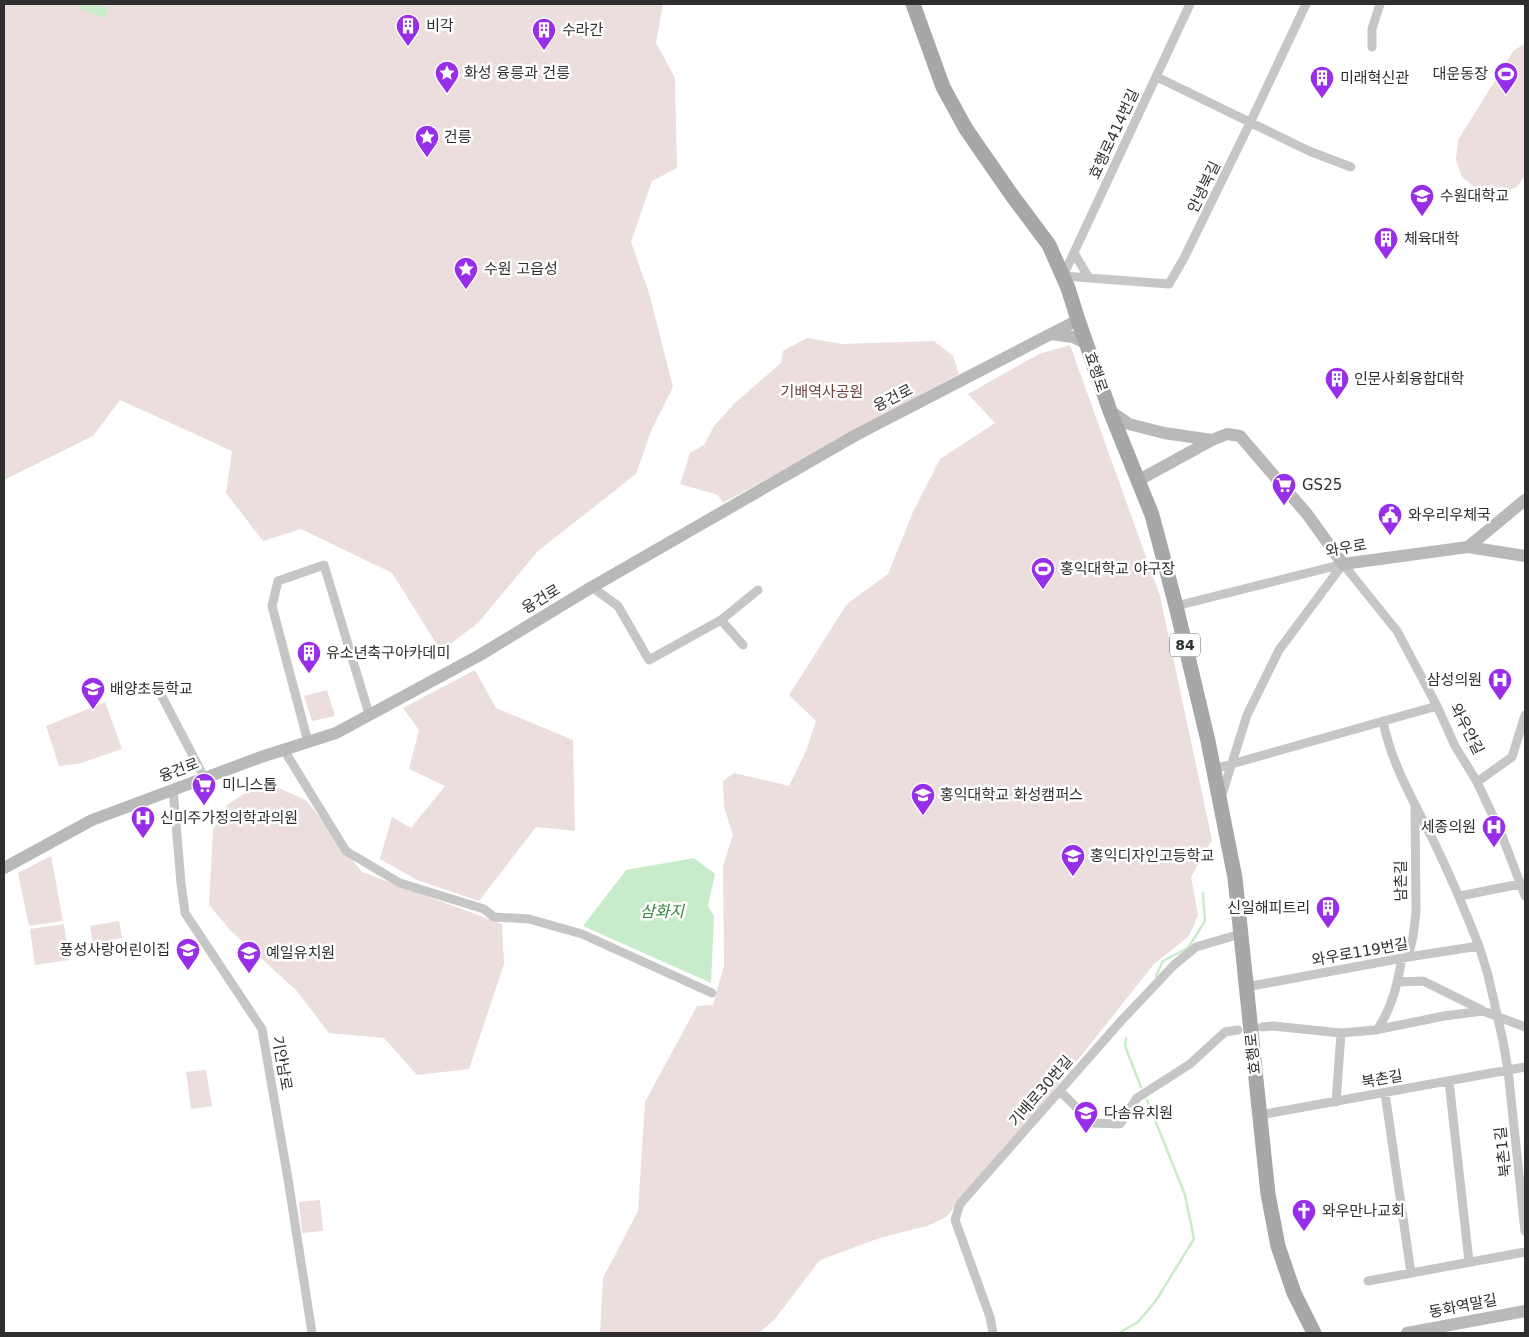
<svg xmlns="http://www.w3.org/2000/svg" width="1529" height="1337" viewBox="0 0 1529 1337" font-family="'DejaVu Sans','Noto Sans KR',sans-serif">
	<style>
		.green { fill: #ecdedc }
		.water { fill: #c8ecc9 }
		.lines { fill: none; stroke-linecap: round; stroke-linejoin: round }
		.stream { stroke: #c8ecc9; stroke-width: 2.5 }
		.street { stroke: #c6c6c6; stroke-width: 9 }
		.secondary { stroke: #b9b9b9; stroke-width: 12 }
		.primary { stroke: #a7a7a7; stroke-width: 15 }
		.labels { text-anchor: middle; stroke-width: 5; stroke-linejoin: round; paint-order: stroke }
		.shield { fill: #fff; stroke: #6d6d6d; stroke-width: 1 }
		.shield-label { font-size: 14px; font-weight: bold; fill: #2f2f2f }
		.poi-label { font-size: 15px; fill: #2f2f2f; stroke: #fff; text-anchor: start }
		.street-label { font-size: 15px; fill: #2f2f2f; stroke: #fff }
		.park-label { font-size: 15px; fill: #6b443b; stroke: #fff }
		.water-label { font-size: 16px; font-style: italic; fill: #37863a; stroke: #fff }
	</style>
	<rect width="100%" height="100%" fill="#fff"/>
	<!-- green -->
	<path class="green" d="M4,4H663L656,43L675,78L677,168L652,181L631,242L649,293L673,387L651,431L636,474L538,551L478,623L441,651L392,573L301,529L263,541L226,493L232,451L120,400L93,436L4,480Z
		M1525,44V175L1517,187L1505,191H1479L1462,177L1456,160L1458,140L1514,50Z
		M807,338L842,344L934,341L953,356L959,374L723,503L718,495L680,484L690,453L704,445L714,426L735,403L781,363L783,351Z
		M1070,345L1160,596L1212,840L1191,877L1198,915L1189,936L1154,964L1034,1115L946,1217L930,1225L880,1238L820,1260L774,1320L759,1333H600L603,1278L638,1211L645,1102L697,1006L713,1005L724,966L723,866L733,835L724,807L723,781L734,773L789,786L806,751L816,721L789,695L847,604L888,574L913,512L940,459L995,423L968,394L1039,354Z
		M475,670L496,708L573,740L575,831L536,827L479,901L417,880L380,859L392,817L411,828L445,786L409,769L419,730L403,708Z
		M327,690L335,716L312,721L304,696Z
		M105,702L122,749L78,764L59,766L46,726Z
		M263,781L306,800L362,872L502,924L504,964L469,1069L417,1075L384,1038L329,1033L296,990L232,932L209,905L213,830L227,805Z
		M51,856L63,921L29,926L18,873Z
		M119,921L122,938L93,943L90,926Z
		M64,924L69,960L35,965L30,929Z
		M206,1070L212,1106L191,1109L186,1072Z
		M320,1200L323,1231L302,1233L299,1202Z"/>
	<!-- water -->
	<path class="water" d="M81,4H97L108,8L105,18L80,9Z
		M694,858L715,874L708,906L714,916L711,983L583,926L626,870Z"/>
	<g class="lines">
		<!-- stream -->
		<path class="stream" d="M1156,976L1163,961L1188,948L1205,921L1203,893
			M1126,1038L1125,1046L1141,1087
			M1119,1333L1138,1322L1155,1302L1194,1239L1185,1195L1147,1100"/>
		<!-- street -->
		<path class="street" d="M1190,4L1063,276L1169,284L1184,258L1250,123L1306,4
			M1372,47V29L1380,4
			M1157,77L1309,151L1351,167
			M1074,253L1089,278
			M1343,564L1397,631L1437,706L1455,746L1477,782L1501,833L1525,896
			M592,587L618,606L649,660L721,620L758,590
			M1176,606L1343,564
			M721,620L743,645
			M158,689L204,777
			M1383,721C1391,763 1414,802 1433,840C1450,875 1465,910 1479,946
			M308,742L272,606L278,581L324,565L369,714
			M284,750L346,851L400,883L484,909L494,917L529,919L582,934L712,993
			M1214,769L1437,706
			M1477,782L1512,757L1525,715
			M173,789L181,883L185,913L262,1029L288,1179L312,1333
			M1221,798L1247,715L1279,650L1343,564
			M1460,896L1525,883
			M1408,957L1413,937L1416,912L1415,808
			M1398,982L1423,981L1482,1010
			M1246,987L1408,957L1479,946L1488,975L1503,1041L1508,1070L1525,1231
			M1262,1027L1273,1026L1341,1033L1375,1030L1444,1016L1483,1011L1525,1027
			M1377,1030C1393,1006 1397,985 1402,958
			M1449,1081L1469,1262
			M1060,1091L1092,1123L1120,1124L1137,1098L1190,1064L1225,1032L1238,1030
			M1385,1093L1411,1273
			M1336,1102L1341,1033
			M1260,1115L1525,1067
			M1368,1281L1525,1252
			M993,1333L990,1317L955,1220L960,1204L1121,1021L1174,965L1196,947L1240,934"/>
		<!-- secondary -->
		<path class="secondary" d="M1051,334L1073,337L1086,343
			M1110,411L1129,424L1164,433L1212,440
			M1139,480L1212,440L1227,434L1240,436L1307,514L1343,564L1468,547L1525,556
			M1468,547L1525,500
			M4,868L92,820L261,757L336,733L480,655L592,587L856,435L1078,320
			M1407,1333L1525,1311"/>
		<!-- primary -->
		<path class="primary" d="M913,4L943,87L966,129L1011,194L1049,245L1068,288L1078,320L1110,411L1152,515L1176,606L1208,741L1235,878L1268,1194L1278,1246L1294,1293L1314,1333"/>
	</g>
	<!-- icons -->
	<defs>
		<symbol id="building-pin" viewBox="-11 -11 22 30"><path d="M0 17L-7.5 6A9.5 9.5 0 1 1 7.5 6Z" fill="#992ee9" stroke="#fff"/><path d="M-4-6H4V6H1V3H-1V6H-4ZM-2.5-4.3h1.7v1.8h-1.7ZM.8-4.3h1.7v1.8H.8ZM-2.5-1h1.7V.8h-1.7ZM.8-1h1.7V.8H.8Z" fill="#fff"/></symbol>
		<symbol id="sight-pin" viewBox="-11 -11 22 30"><path d="M0 17L-7.5 6A9.5 9.5 0 1 1 7.5 6Z" fill="#992ee9" stroke="#fff"/><path d="M0-6L1.8-2.2L6-1.7L2.9 1.2L3.7 5.4L0 3.3L-3.7 5.4L-2.9 1.2L-6-1.7L-1.8-2.2Z" fill="#fff"/></symbol>
		<symbol id="stadium-pin" viewBox="-11 -11 22 30"><path d="M0 17L-7.5 6A9.5 9.5 0 1 1 7.5 6Z" fill="#992ee9" stroke="#fff"/><path d="M0-5a6.5 5 0 1 0 0 10a6.5 5 0 1 0 0-10ZM-3.5-1.8h7v3.6h-7Z" fill="#fff"/></symbol>
		<symbol id="university-pin" viewBox="-11 -11 22 30"><path d="M0 17L-7.5 6A9.5 9.5 0 1 1 7.5 6Z" fill="#992ee9" stroke="#fff"/><path d="M0-5L7-2L0 1L-7-2ZM-4 1L0 2.5L4 1V4Q0 6-4 4Z" fill="#fff"/></symbol>
		<symbol id="supermarket-pin" viewBox="-11 -11 22 30"><path d="M0 17L-7.5 6A9.5 9.5 0 1 1 7.5 6Z" fill="#992ee9" stroke="#fff"/><path d="M-6-5.5h2.5l.6 2H6L4.5 2H-2.5L-4.4-4H-6ZM-1.5 3.2a1.3 1.3 0 1 0 .1 0ZM3 3.2a1.3 1.3 0 1 0 .1 0Z" fill="#fff"/></symbol>
		<symbol id="civic-pin" viewBox="-11 -11 22 30"><path d="M0 17L-7.5 6A9.5 9.5 0 1 1 7.5 6Z" fill="#992ee9" stroke="#fff"/><path d="M-.6-6.5H3V-4.5H.6V-3L4-1V1h2V6H-6V1h2V-1L-.6-3ZM-1.2 2.5V6h2.4V2.5Z" fill="#fff"/></symbol>
		<symbol id="hospital-pin" viewBox="-11 -11 22 30"><path d="M0 17L-7.5 6A9.5 9.5 0 1 1 7.5 6Z" fill="#992ee9" stroke="#fff"/><path d="M-5-5h3v3.5h4V-5h3V5h-3V1.5h-4V5h-3Z" fill="#fff"/></symbol>
		<symbol id="school-pin" viewBox="-11 -11 22 30"><path d="M0 17L-7.5 6A9.5 9.5 0 1 1 7.5 6Z" fill="#992ee9" stroke="#fff"/><path d="M0-5L7-2L0 1L-7-2ZM-4 1L0 2.5L4 1V4Q0 6-4 4Z" fill="#fff"/></symbol>
		<symbol id="church-pin" viewBox="-11 -11 22 30"><path d="M0 17L-7.5 6A9.5 9.5 0 1 1 7.5 6Z" fill="#992ee9" stroke="#fff"/><path d="M-1.2-6h2.4v3.5h3.3v2.4h-3.3V6h-2.4V-.1h-3.3v-2.4h3.3Z" fill="#fff"/></symbol>
	</defs>
	<g fill-rule="evenodd">
		<use href="#building-pin" x="394" y="12" width="28" height="38"/>
		<use href="#building-pin" x="530" y="16" width="28" height="38"/>
		<use href="#sight-pin" x="433" y="59" width="28" height="38"/>
		<use href="#stadium-pin" x="1492" y="60" width="28" height="38"/>
		<use href="#building-pin" x="1308" y="64" width="28" height="38"/>
		<use href="#sight-pin" x="413" y="123" width="28" height="38"/>
		<use href="#university-pin" x="1408" y="182" width="28" height="38"/>
		<use href="#building-pin" x="1372" y="225" width="28" height="38"/>
		<use href="#sight-pin" x="452" y="255" width="28" height="38"/>
		<use href="#building-pin" x="1323" y="365" width="28" height="38"/>
		<use href="#supermarket-pin" x="1270" y="471" width="28" height="38"/>
		<use href="#civic-pin" x="1376" y="501" width="28" height="38"/>
		<use href="#stadium-pin" x="1029" y="555" width="28" height="38"/>
		<use href="#building-pin" x="295" y="639" width="28" height="38"/>
		<use href="#hospital-pin" x="1486" y="666" width="28" height="38"/>
		<use href="#school-pin" x="79" y="675" width="28" height="38"/>
		<use href="#supermarket-pin" x="190" y="771" width="28" height="38"/>
		<use href="#university-pin" x="909" y="781" width="28" height="38"/>
		<use href="#hospital-pin" x="129" y="804" width="28" height="38"/>
		<use href="#hospital-pin" x="1480" y="813" width="28" height="38"/>
		<use href="#school-pin" x="1059" y="842" width="28" height="38"/>
		<use href="#building-pin" x="1314" y="894" width="28" height="38"/>
		<use href="#school-pin" x="174" y="936" width="28" height="38"/>
		<use href="#school-pin" x="235" y="939" width="28" height="38"/>
		<use href="#school-pin" x="1072" y="1099" width="28" height="38"/>
		<use href="#church-pin" x="1290" y="1197" width="28" height="38"/>
	</g>
	<g class="labels">
		<!-- shield labels -->
		<rect class="shield" x="1170" y="633.5" width="30" height="23" rx="4"/>
		<g class="shield-label">
			<text x="1185" y="650">84</text>
		</g>
		<!-- poi labels -->
		<g class="poi-label">
			<text x="426" y="31">비각</text>
			<text x="562" y="35">수라간</text>
			<text x="464" y="78">화성 융릉과 건릉</text>
			<text x="1488" y="79" text-anchor="end">대운동장</text>
			<text x="1340" y="83">미래혁신관</text>
			<text x="444" y="142">건릉</text>
			<text x="1440" y="201">수원대학교</text>
			<text x="1404" y="244">체육대학</text>
			<text x="484" y="274">수원 고읍성</text>
			<text x="1354" y="384">인문사회융합대학</text>
			<text x="1302" y="490">GS25</text>
			<text x="1408" y="520">와우리우체국</text>
			<text x="1060" y="574">홍익대학교 야구장</text>
			<text x="326" y="658">유소년축구아카데미</text>
			<text x="1482" y="685" text-anchor="end">삼성의원</text>
			<text x="110" y="694">배양초등학교</text>
			<text x="222" y="790">미니스톱</text>
			<text x="940" y="800">홍익대학교 화성캠퍼스</text>
			<text x="160" y="823">신미주가정의학과의원</text>
			<text x="1476" y="832" text-anchor="end">세종의원</text>
			<text x="1090" y="861">홍익디자인고등학교</text>
			<text x="1310" y="913" text-anchor="end">신일해피트리</text>
			<text x="170" y="955" text-anchor="end">풍성사랑어린이집</text>
			<text x="266" y="958">예일유치원</text>
			<text x="1104" y="1118">다솜유치원</text>
			<text x="1322" y="1216">와우만나교회</text>
		</g>
		<!-- street labels -->
		<g class="street-label">
			<text transform="translate(1114 134) rotate(-65)" y="5">효행로414번길</text>
			<text transform="translate(1204 187) rotate(-64)" y="5">안녕북길</text>
			<text transform="translate(1096 372) rotate(71)" y="5">효행로</text>
			<text transform="translate(893 398) rotate(-27)" y="5">융건로</text>
			<text transform="translate(1346 548) rotate(-10)" y="5">와우로</text>
			<text transform="translate(541 599) rotate(-31)" y="5">융건로</text>
			<text transform="translate(1467 729) rotate(63)" y="5">와우안길</text>
			<text transform="translate(179 770) rotate(-21)" y="5">융건로</text>
			<text transform="translate(1401 881) rotate(-91)" y="5">남촌길</text>
			<text transform="translate(1360 952) rotate(-10)" y="5">와우로119번길</text>
			<text transform="translate(1253 1054) rotate(-96)" y="5">효행로</text>
			<text transform="translate(282 1063) rotate(80)" y="5">기안남로</text>
			<text transform="translate(1382 1079) rotate(-10)" y="5">북촌길</text>
			<text transform="translate(1041 1091) rotate(-49)" y="5">기배로30번길</text>
			<text transform="translate(1503 1152) rotate(-96)" y="5">북촌1길</text>
			<text transform="translate(1463 1306) rotate(-11)" y="5">동화역말길</text>
		</g>
		<!-- park labels -->
		<g class="park-label">
			<text x="822" y="397">기배역사공원</text>
		</g>
		<!-- water labels -->
		<g class="water-label">
			<text x="662" y="917">삼화지</text>
		</g>
	</g>
	<!-- border -->
	<rect width="1529" height="1337" fill="none" stroke="#2f2f2f" stroke-width="10"/>
</svg>
